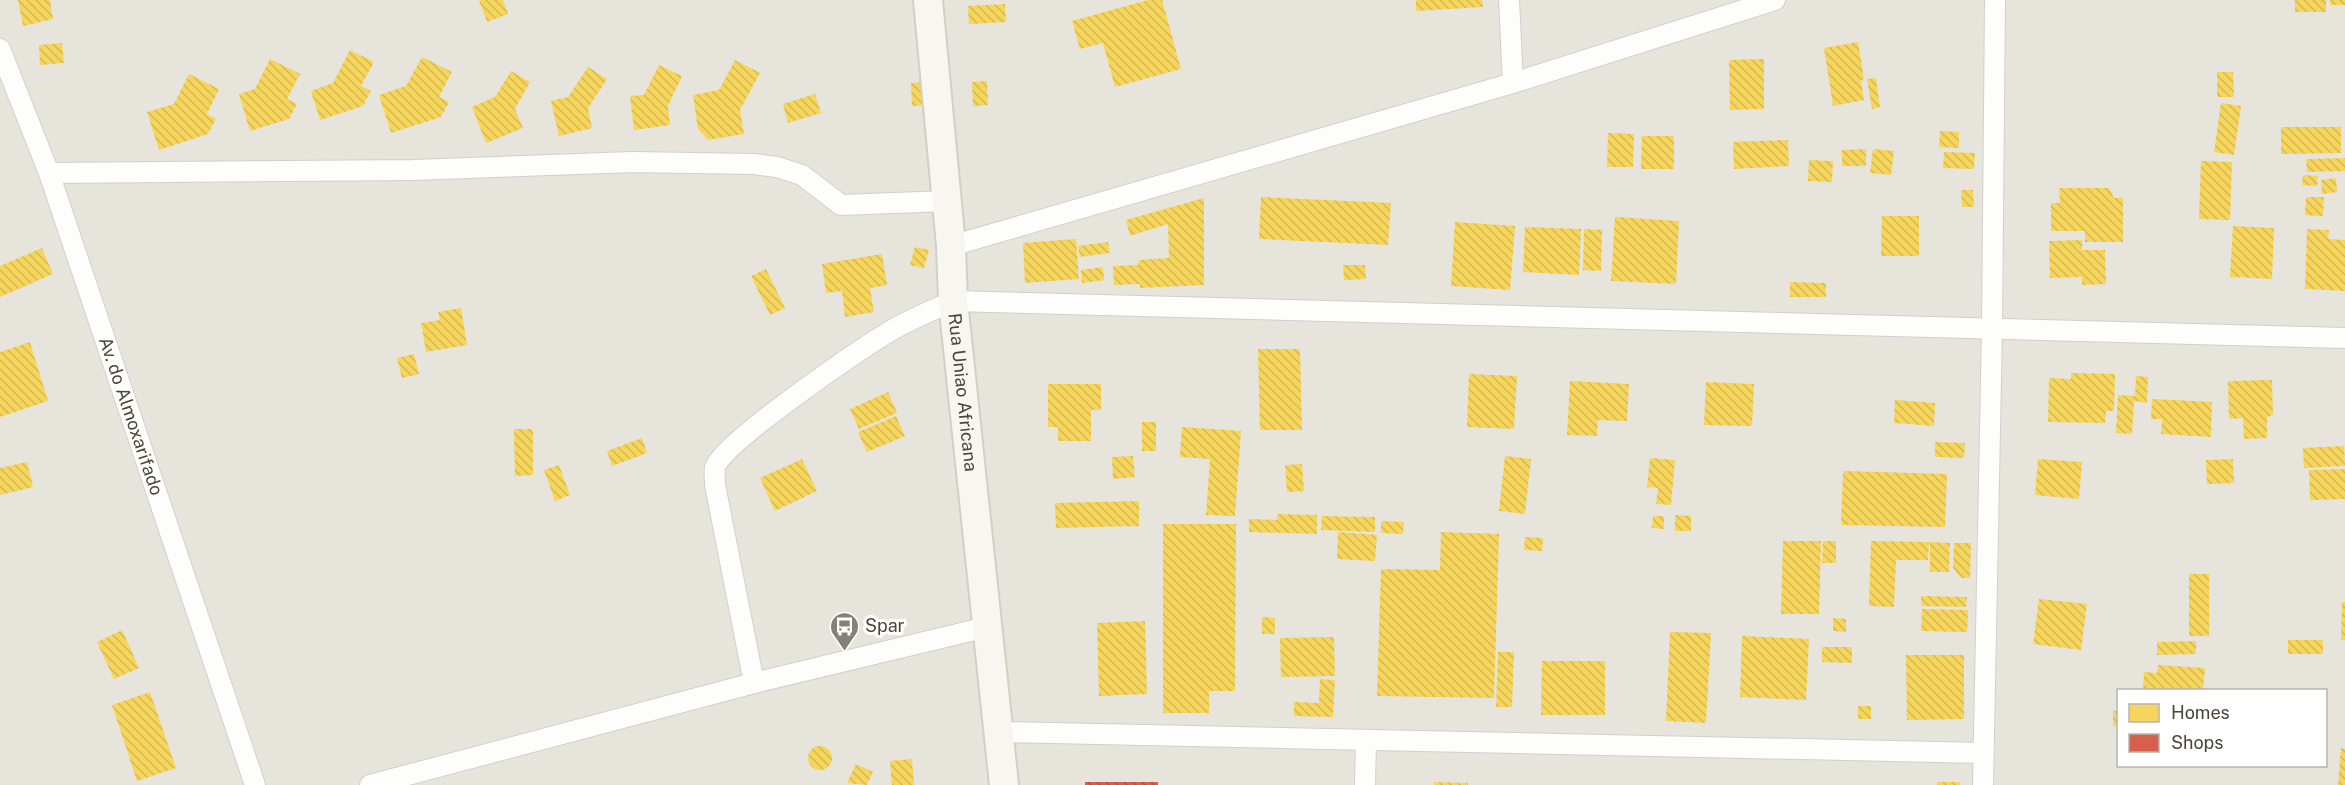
<svg xmlns="http://www.w3.org/2000/svg" width="2345" height="785" viewBox="0 0 2345 785" font-family="'Public Sans',sans-serif">
	<style>
		.residential { fill: #e7e4dc; fill-rule: evenodd }
		.homes { fill: url(#homes-back-hatch) }
		.shops { fill: url(#shops-back-hatch) }
		.lines { fill: none; stroke-linecap: round; stroke-linejoin: round }
		.minor-casing { stroke: #d2d0cb; stroke-width: 22 }
		.secondary-casing { stroke: #d3cfc5; stroke-width: 32 }
		.minor { stroke: #fdfdfc; stroke-width: 20 }
		.secondary { stroke: #f7f6f1; stroke-width: 28 }
		.labels { text-anchor: middle; stroke-width: 6; stroke-linejoin: round; paint-order: stroke }
		.street-label { font-size: 18px; fill: #4b4439; stroke: #fff }
		.poi-label { font-size: 18px; fill: #4b4439; stroke: #fff; text-anchor: start }
	</style>
	<defs>
		<pattern id="homes-back-hatch" width="6" height="6" patternUnits="userSpaceOnUse" patternTransform="scale(1.5)"><rect width="6" height="6" fill="#f6d55c"/><path d="M-1 5l2 2M0 0l6 6M5-1l2 2" fill="none" stroke="#d4b851"/></pattern>
		<pattern id="shops-back-hatch" width="6" height="6" patternUnits="userSpaceOnUse" patternTransform="scale(1.5)"><rect width="6" height="6" fill="#d6604d"/><path d="M-1 5l2 2M0 0l6 6M5-1l2 2" fill="none" stroke="#b05141"/></pattern>
	</defs>
	<rect width="100%" height="100%" fill="#f4f2ee"/>
	<!-- residential -->
	<path class="residential" d="M0,0H2345V785H0ZM2118,690H2326V766H2118Z"/>
	<!-- homes -->
	<path class="homes" d="M18,0H50L53,19L23,26Z
		M479,0H503L508,14L487,22Z
		M1148,0H1162L1181,69L1115,87L1103,43L1080,49L1072,21Z
		M1416,0H1482L1483,7L1416,11Z
		M2295,0H2326V12H2295Z
		M2330,0H2345V5H2330Z
		M1005,4L1006,22L969,24L968,6Z
		M1858,42L1864,79L1861,81L1864,100L1833,106L1824,48Z
		M62,43L64,63L40,65L39,45Z
		M350,50L374,62L361,86L371,91L363,106L320,120L311,91L333,83Z
		M422,57L452,72L439,97L449,102L441,117L391,133L379,95L406,86Z
		M270,59L300,74L287,99L297,104L289,119L250,131L239,94L255,89Z
		M1764,59V109L1730,110L1729,60Z
		M735,60L760,73L740,110L744,134L708,140L698,129L693,95L719,90Z
		M659,65L682,76L668,106L670,125L634,130L630,96L644,95Z
		M588,67L607,79L588,108L592,128L559,136L551,101L568,97Z
		M511,71L530,82L515,109L523,128L486,143L472,107L495,97Z
		M2217,72H2233L2234,97H2217Z
		M189,74L219,89L207,114L216,119L208,134L159,150L147,112L174,104Z
		M1876,78L1880,107L1872,109L1867,79Z
		M987,81L988,105L973,106L972,82Z
		M925,82L926,105L912,106L911,83Z
		M815,94L821,113L788,123L783,104Z
		M2221,103L2241,106L2234,155L2214,152Z
		M2281,127H2341V153L2281,154Z
		M1940,131L1959,132V148L1939,147Z
		M1608,133L1634,134L1633,167H1607Z
		M1642,136H1674V169H1641Z
		M1788,140L1789,166L1734,169L1733,142Z
		M1866,149V166H1842V150Z
		M1873,149L1894,151L1891,175L1870,173Z
		M1944,152L1975,153L1974,169L1943,168Z
		M2345,158V171L2307,172L2306,159Z
		M1809,160L1833,161L1832,182L1808,181Z
		M2201,161L2232,162L2230,220L2199,219Z
		M2303,175L2318,176L2317,186L2302,185Z
		M2336,178L2337,192L2322,194L2321,180Z
		M2059,188H2109L2114,198H2123V242H2085V231H2051V203H2060Z
		M1961,190H1973L1974,207H1962Z
		M1261,197L1391,203L1388,245L1259,239Z
		M2306,197H2324L2323,216L2305,215Z
		M1204,198V285L1140,288V284L1114,285L1113,266L1138,265L1139,260L1169,258L1168,224L1130,236L1126,220Z
		M1882,216H1919V256H1881Z
		M1615,217L1679,221L1676,284L1611,281Z
		M1455,222L1515,226L1510,290L1451,286Z
		M2233,226L2274,228L2272,279L2230,277Z
		M1525,227L1581,229L1579,275L1523,272Z
		M1584,229L1602,230L1601,271L1583,270Z
		M2307,229L2329,230L2328,239L2345,240V291L2305,289Z
		M1076,239L1079,279L1025,283L1023,243Z
		M2082,240V250H2105L2106,284L2082,285V277L2050,278L2049,241Z
		M1108,242L1110,253L1080,257L1078,246Z
		M915,247L929,250L924,268L910,265Z
		M42,248L53,274L0,297V266Z
		M882,254L887,285L870,288L874,312L845,317L842,291L826,293L822,264Z
		M1343,265H1365L1366,279L1344,280Z
		M1103,267L1104,280L1082,283L1081,270Z
		M766,269L785,308L770,315L751,276Z
		M1790,282L1826,283V297H1790Z
		M461,308L467,345L426,352L421,323L440,320L438,312Z
		M30,342L48,401L0,417V352Z
		M1258,349H1300L1302,430H1260Z
		M414,354L419,374L402,378L397,358Z
		M2071,373L2115,374L2114,411H2106L2105,423L2048,422L2049,378L2071,379Z
		M1469,374L1517,376L1514,429L1467,427Z
		M2136,376L2148,377L2147,403L2134,401L2132,434L2116,433L2118,395L2135,396Z
		M2272,380L2273,415L2267,417V438L2244,439L2243,418L2229,419L2228,381Z
		M1570,381L1629,384L1627,421L1598,420L1597,436L1567,435Z
		M1706,382L1754,384L1752,426L1704,425Z
		M1048,384H1101V410H1091V441H1058V427H1048Z
		M888,392L897,413L859,429L850,409Z
		M2152,399L2212,402L2211,437L2161,434L2162,419H2151Z
		M1895,400L1935,403L1934,426L1894,423Z
		M896,416L905,436L867,452L858,432Z
		M1142,422H1156V451H1142Z
		M1182,427L1241,431L1235,516L1206,515L1210,459L1180,457Z
		M514,429H533V475L515,476Z
		M642,438L647,453L612,466L607,451Z
		M1935,442L1965,443L1964,458L1935,457Z
		M2344,446L2345,466L2304,468L2303,448Z
		M1133,456L1135,477L1113,479L1112,457Z
		M1505,456L1531,459L1525,514L1499,511Z
		M1650,458L1675,460L1671,505L1656,504L1658,488L1647,487Z
		M802,459L817,491L775,511L760,478Z
		M2038,459L2082,462L2079,499L2035,495Z
		M2233,459L2234,483L2207,484L2206,460Z
		M27,462L33,487L0,495V468Z
		M1302,464L1304,491L1287,492L1285,465Z
		M559,465L570,495L555,501L544,470Z
		M2345,469V499L2310,500L2309,470Z
		M1843,471L1947,474L1945,527L1841,525Z
		M1139,501V526L1056,528L1055,503Z
		M1277,514L1317,515V534L1249,532V519L1277,520Z
		M1675,515L1691,516V531H1675Z
		M1322,516L1375,517V532L1321,530Z
		M1653,516H1664V529L1652,528Z
		M1381,521L1404,522L1403,534L1381,533Z
		M1163,524H1236L1235,691H1209V713H1163Z
		M1338,532L1377,535L1375,561L1337,559Z
		M1441,532L1499,534L1494,698L1377,696L1381,569L1440,570Z
		M1525,537L1543,538L1542,551L1524,550Z
		M1783,541H1821L1819,614H1781Z
		M1823,541H1836V563H1822Z
		M1871,541L1929,542L1928,560H1896L1894,607L1869,606Z
		M1930,542L1950,543L1949,572H1930Z
		M1954,543H1971L1970,578H1961L1953,568Z
		M2189,574H2209V636H2189Z
		M1921,596L1967,597L1966,607L1921,606Z
		M2039,599L2087,604L2081,650L2033,644Z
		M2342,602H2345V640H2341Z
		M1922,609L1968,610L1967,632L1921,631Z
		M1262,617L1275,618V634H1262Z
		M1833,618L1846,619V632L1833,631Z
		M1145,621L1147,694L1099,696L1097,623Z
		M122,630L139,668L114,679L97,642Z
		M1670,632L1711,633L1706,723L1666,721Z
		M1742,636L1809,639L1806,700L1740,697Z
		M1334,637L1335,676L1281,677L1280,638Z
		M2288,640H2323V654H2288Z
		M2196,641V654L2157,655V642Z
		M1822,647H1852V663L1822,662Z
		M1498,652H1514L1512,707H1496Z
		M1906,655H1964V719L1907,720Z
		M1542,661H1605V715H1541Z
		M2158,665L2205,668L2203,690H2143L2144,672L2157,673Z
		M1320,679L1335,680L1333,717L1294,716V702L1319,703Z
		M150,692L176,768L137,781L112,705Z
		M1858,706H1871V719H1858Z
		M2113,711H2118V727L2113,726Z
		M808 758a12 12 0 1 1 24 0a12 12 0 1 1-24 0Z
		M2341,748L2345,749V785H2338Z
		M912,759L914,785H892L890,761Z
		M856,764L873,772L867,785L847,783Z
		M1434,782L1468,783V785H1434Z
		M1937,782H1960V785H1937Z"/>
	<!-- shops -->
	<path class="shops" d="M1085,782H1158V785H1085Z"/>
	<g class="lines">
		<defs>
			<g id="minor">
				<path d="M1509,0L1513,83"/>
				<path id="s1" d="M0,49L49,173L255,785"/>
				<path d="M49,173L413,170L632,162L754,164L777,167L802,175L841,205L947,201"/>
				<path d="M951,246L1513,83L1775,0"/>
				<path d="M754,683L715,485C715,480 714,472 715,467C725,441 858,351 887,333C908,320 931,311 953,301L2345,338"/>
				<path d="M1000,732L1983,753"/>
				<path d="M370,785L754,683L987,627"/>
				<path d="M1365,785L1366,740"/>
				<path d="M1983,785L1992,328L1995,0"/>
			</g>
			<g id="secondary">
				<path id="s2" d="M928,0L951,246L953,301L1004,785"/>
			</g>
		</defs>
		<!-- minor casing -->
		<use href="#minor" class="minor-casing"/>
		<!-- secondary casing -->
		<use href="#secondary" class="secondary-casing"/>
		<!-- minor -->
		<use href="#minor" class="minor"/>
		<!-- secondary -->
		<use href="#secondary" class="secondary"/>
	</g>
	<!-- icons -->
	<defs>
		<symbol id="bus-pin" viewBox="-11 -11 22 30"><path d="M0 17L-7.5 6A9.5 9.5 0 1 1 7.5 6Z" fill="#868178" stroke="#fff"/><path d="M-5-6H5V4H4V6H2V4H-2V6H-4V4H-5ZM-3.5-4V0h7V-4ZM-3.5 1.2v1.5H-2V1.2ZM2 1.2v1.5H3.5V1.2Z" fill="#fff"/></symbol>
	</defs>
	<g fill-rule="evenodd">
		<use href="#bus-pin" x="828" y="610" width="33" height="45"/>
	</g>
	<g class="labels">
		<!-- street labels -->
		<g class="street-label">
			<text dy="6" stroke="none"><textPath href="#s2" startOffset="394">Rua Uniao Africana</textPath></text>
			<text dy="6" stroke="none"><textPath href="#s1" startOffset="390">Av. do Almoxarifado</textPath></text>
		</g>
		<!-- poi labels -->
		<g class="poi-label">
			<text x="865" y="632">Spar</text>
		</g>
	</g>
	<!-- legend -->
	<rect x="2117" y="689" width="210" height="78" fill="#ffffff" stroke="#b7b4b0" stroke-width="1.5"/>
	<rect x="2129" y="704" width="30" height="18" fill="#f6d55c" stroke="#b7b4b0" stroke-width="1.5"/>
	<text x="2171" y="719" font-size="18" fill="#4b4439">Homes</text>
	<rect x="2129" y="734" width="30" height="18" fill="#d6604d" stroke="#b7b4b0" stroke-width="1.5"/>
	<text x="2171" y="749" font-size="18" fill="#4b4439">Shops</text>
</svg>
